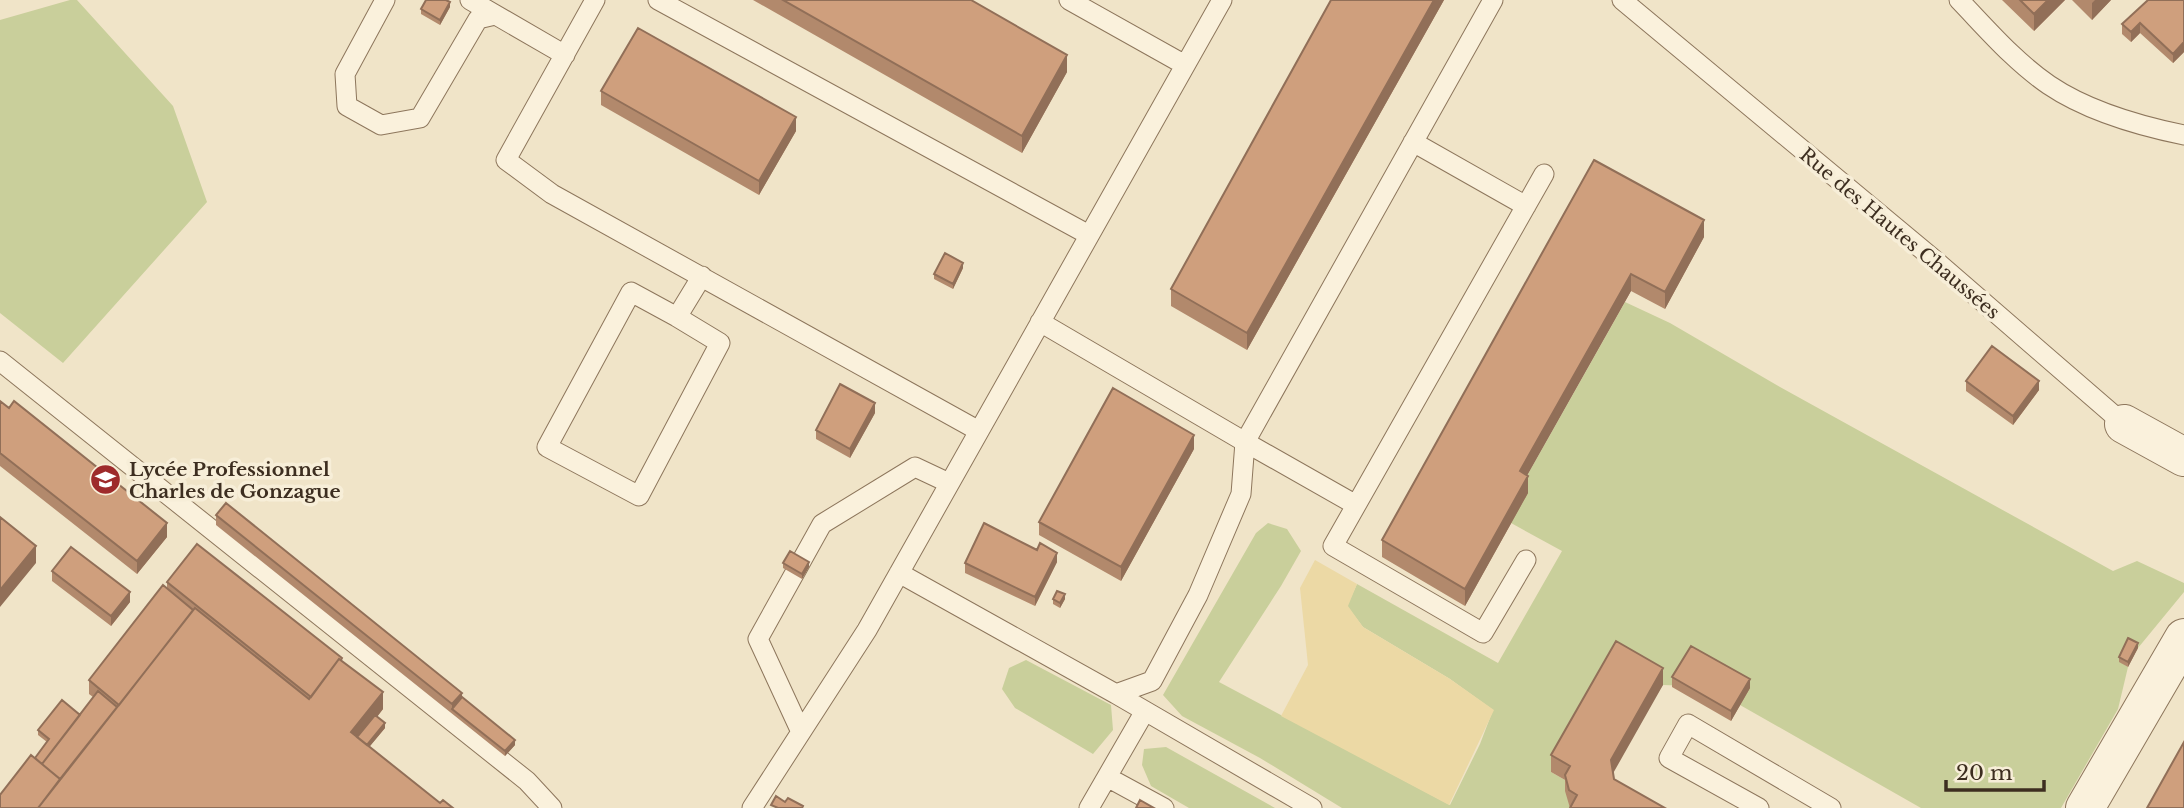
<svg xmlns="http://www.w3.org/2000/svg" width="2184" height="808" viewBox="0 0 2184 808" font-family="'Libre Baskerville',serif">
	<style>
		.green { fill: #c9cf9b }
		.sand { fill: #ecd9a5 }
		.lines { fill: none; stroke-linecap: round; stroke-linejoin: round }
		.lane-casing { stroke: #8d765c; stroke-width: 21 }
		.street-casing { stroke: #8d765c; stroke-width: 40 }
		.lane { stroke: #faf1dc; stroke-width: 19 }
		.street { stroke: #faf1dc; stroke-width: 38 }
		.wall { fill: #b2896c }
		.shaded-wall { fill: #916f58 }
		.building { fill: #cf9f7d; stroke: #916f58; stroke-width: 2 }
		.labels { text-anchor: middle; stroke-width: 7; stroke-linejoin: round; paint-order: stroke }
		.street-label { font-size: 19px; fill: #3d2e20; stroke: #f7eed8 }
		.poi-label { font-size: 19px; font-weight: bold; fill: #3d2e20; stroke: #f7eed8; text-anchor: start }
	</style>
	<rect width="100%" height="100%" fill="#f0e4c8"/>
	<!-- green -->
	<path class="green" d="M70,0H77L173,106L207,202L63,363L0,313V20Z
		M1625,302L1670,323L1780,387L2113,571L2137,561L2184,583V592L2138,648L2129,643L2119,661L2128,667L2118,709L2061,808H1921L1740,705L1749,688L1663,685L1551,772L1570,783L1571,808H1342L1260,758L1182,716L1163,695L1256,533L1268,523L1287,529L1301,551L1281,586L1219,682L1450,805L1480,744L1493,710L1450,679L1363,627L1347,606L1357,584L1498,663L1562,551L1511,523L1527,493L1520,488Z
		M1026,660L1111,705L1113,730L1093,754L1015,708L1002,689L1009,668Z
		M1166,747L1275,808H1189L1151,786L1142,765L1144,749Z"/>
	<!-- sand -->
	<path class="sand" d="M1315,560L1357,584L1348,606L1363,627L1450,679L1494,710L1449,805L1281,716L1308,665L1300,588Z"/>
	<g class="lines">
		<defs>
			<path id="lane" d="M385,0L345,74L347,106L381,125L420,118L478,19L495,15
				M470,0L565,55
				M595,0L506,160L552,194L979,431
				M658,0L1089,235
				M1069,0L1185,65
				M1622,0L1930,256L2124,424
				M1959,0C1987,29 2014,61 2049,85C2086,110 2140,126 2184,135
				M1413,142L1526,206
				M677,317L631,292L547,447L639,496L720,343L677,317L702,276
				M1040,322L1245,442L1493,0
				M0,361L527,781L552,808
				M1526,560L1483,633L1333,546L1544,174
				M899,573L1116,694L1152,681L1198,595L1241,494L1245,442L1356,505
				M1116,694L1312,808
				M801,732L758,639L822,524L915,467L949,483
				M1107,777L1164,808
				M752,808L867,630L1222,0
				M1089,808L1145,711
				M1759,808L1669,758L1688,724L1831,808"/>
			<path id="street" d="M2124,424L2184,457
				M2085,808L2184,638"/>
		</defs>
		<!-- lane casing -->
		<use href="#lane" class="lane-casing"/>
		<!-- street casing -->
		<use href="#street" class="street-casing"/>
		<!-- lane -->
		<use href="#lane" class="lane"/>
		<!-- street -->
		<use href="#street" class="street"/>
	</g>
	<!-- wall -->
	<path class="wall" d="M753,0H971L1067,72L1022,153Z
		M1331,0H1444L1247,350L1171,306V289Z
		M2002,0H2065L2034,31Z
		M2072,0H2111L2092,20Z
		M2184,0V52L2173,63L2140,33L2131,42L2122,34V24Z
		M450,7L440,25L421,14V9Z
		M601,91L796,131L759,195L601,105Z
		M1594,160L1704,237L1665,309L1631,291L1527,475L1528,493L1465,606L1382,557V540Z
		M963,268L953,289L934,279V274Z
		M1966,381L2039,390L2013,425L1966,391Z
		M0,401L167,537L137,574L0,466Z
		M875,413L850,458L816,439V430Z
		M1194,449L1121,581L1039,535V522Z
		M216,515L462,697L515,745L505,756L216,525Z
		M1057,562L1035,606L965,573V563Z
		M783,563L809,567L802,579L783,568Z
		M52,571L130,602L111,626L52,581Z
		M167,582L342,661L383,709L377,717L385,728L369,747L440,803L35,758L47,742L38,735V730L80,715L93,697L89,694V680L167,588Z
		M1053,599H1065L1060,608L1053,604Z
		M2138,648L2128,667L2119,662V657Z
		M1672,677L1750,688L1731,721L1672,687Z
		M1663,685L1570,808L1565,791V780L1551,772V755Z"/>
	<!-- shaded-wall -->
	<path class="shaded-wall" d="M1434,0H1444L1247,350V333Z
		M2048,0H2065L2034,31V14Z
		M2095,0H2111L2092,20V3Z
		M450,2V7L440,25V20Z
		M2140,23V33L2131,42V32Z
		M2184,42V52L2173,63V54Z
		M1067,55V72L1022,153V136Z
		M796,117V131L759,195V181Z
		M1704,220V237L1665,309V292Z
		M963,263V268L953,289V284Z
		M1631,274V291L1520,488V471Z
		M2039,381V390L2013,425V416Z
		M875,403V413L850,458V449Z
		M1194,435V449L1121,581V567Z
		M1528,476V493L1465,606V589Z
		M167,523V537L137,574V561Z
		M36,546V563L0,607V590Z
		M1057,553V562L1035,606V597Z
		M809,562V567L802,579V574Z
		M130,592V602L111,626V616Z
		M1065,594V599L1060,608V603Z
		M2138,643V648L2128,667V662Z
		M1663,668V685L1611,777V760Z
		M1750,679V688L1731,721V711Z
		M383,692V709L354,746L351,732Z
		M462,693V702L452,709V704Z
		M385,723V728L361,757V752Z
		M515,740V745L505,756V751Z"/>
	<!-- building -->
	<path class="building" d="M426,0H446L450,2L440,20L421,9Z
		M783,0H971L1067,55L1022,136Z
		M1331,0H1434L1247,333L1171,289Z
		M2020,0H2048L2034,14Z
		M2148,0H2184V42L2173,54L2140,23L2131,32L2122,24Z
		M638,28L796,117L759,181L601,91Z
		M1594,160L1704,220L1665,292L1631,274L1520,471L1528,476L1465,589L1382,540Z
		M945,253L963,263L953,284L934,274Z
		M1992,346L2039,381L2013,416L1966,381Z
		M840,384L875,403L850,449L816,430Z
		M1113,388L1194,435L1121,567L1039,522Z
		M0,401L9,408L14,401L167,523L137,561L0,453Z
		M226,503L462,693L452,704L216,515Z
		M0,517L36,546L0,590Z
		M984,523L1037,550L1040,543L1057,553L1035,597L965,563Z
		M197,544L342,658L341,660L339,659L311,697L167,582Z
		M71,547L130,592L111,616L52,571Z
		M790,551L809,562L802,574L783,563Z
		M163,585L193,610L119,705L89,680Z
		M1057,591L1065,594L1060,603L1053,599Z
		M195,608L309,699L339,659L383,692L351,732L440,803L443,800L453,808H38Z
		M2128,638L2138,643L2128,662L2119,657Z
		M1616,641L1663,668L1611,760L1614,779L1665,808H1570L1577,795L1569,790L1565,775L1570,766L1551,755Z
		M1691,646L1750,679L1731,711L1672,677Z
		M98,691L117,707L60,779L42,764Z
		M462,697L515,740L505,751L452,709Z
		M62,700L80,715L42,764L35,758L49,739L38,730Z
		M375,715L385,723L367,745L357,737Z
		M2184,742V808H2147Z
		M31,755L60,779L38,808H0V795Z
		M776,796L785,802L788,798L803,806L802,808H778L771,805Z
		M1140,800L1154,808H1136Z"/>
	<!-- icons -->
	<defs>
		<symbol id="school-disc" viewBox="-11 -11 22 22"><circle r="9.5" fill="#9e2a2b" stroke="#f7eed8"/><path d="M0-5L7-2L0 1L-7-2ZM-4 1L0 2.5L4 1V4Q0 6-4 4Z" fill="#fff"/></symbol>
	</defs>
	<g fill-rule="evenodd">
		<use href="#school-disc" x="88" y="462" width="35" height="35"/>
	</g>
	<g class="labels">
		<!-- street labels -->
		<g class="street-label">
			<text transform="translate(1900 233) rotate(40)" y="7">Rue des Hautes Chaussées</text>
		</g>
		<!-- poi labels -->
		<g class="poi-label">
			<text x="129" y="476">Lycée Professionnel<tspan x="129" dy="22">Charles de Gonzague</tspan></text>
		</g>
	</g>
	<!-- scale -->
	<path d="M1946 780v10h98v-10" fill="none" stroke="#3d2e20" stroke-width="3.5"/>
	<text x="1956" y="780" font-size="21" fill="#3d2e20" stroke="#f7eed8" stroke-width="5" paint-order="stroke">20 m</text>
</svg>
